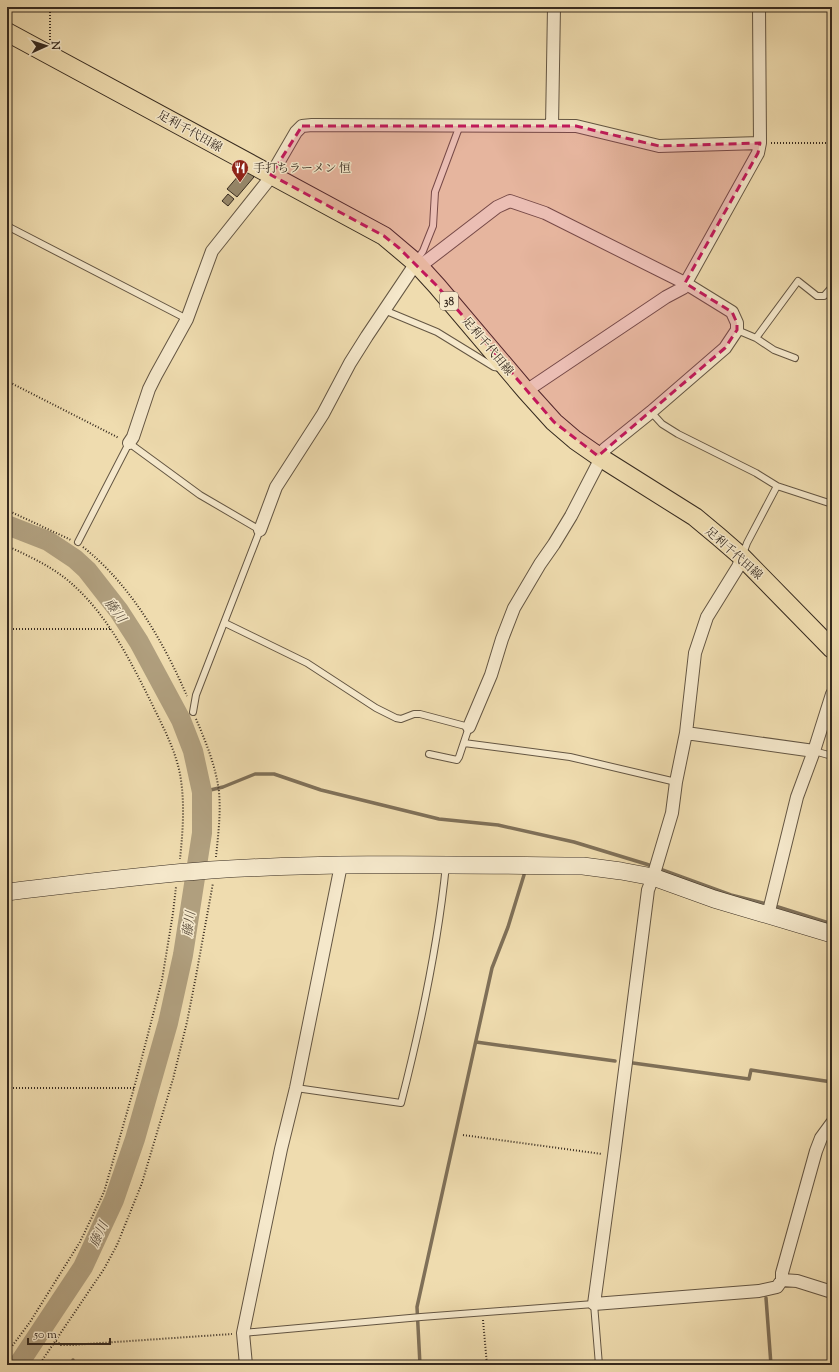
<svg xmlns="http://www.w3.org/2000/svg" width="839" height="1372" viewBox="0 0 839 1372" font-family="'Sorts Mill Goudy','Noto Serif JP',serif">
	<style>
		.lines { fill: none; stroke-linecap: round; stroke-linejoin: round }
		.stream { stroke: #7f7058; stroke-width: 3.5 }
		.river { stroke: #b09f7e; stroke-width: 20 }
		.building { fill: #96876a; stroke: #362a1f }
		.lane-casing { stroke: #645643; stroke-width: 8 }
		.street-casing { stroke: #645643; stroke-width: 14 }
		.secondary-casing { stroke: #362a1f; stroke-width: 18 }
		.primary-casing { stroke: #362a1f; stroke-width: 20 }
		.path { stroke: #362a1f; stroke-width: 2; stroke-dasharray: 1 2; stroke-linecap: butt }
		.lane { stroke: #f5e8cb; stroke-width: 6 }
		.street { stroke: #f5e8cb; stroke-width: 12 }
		.secondary { stroke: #f5e8cb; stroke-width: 17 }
		.primary { stroke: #efdcaf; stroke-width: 18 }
		.marked { fill: #c2185b; fill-opacity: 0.2; stroke: #c2185b; stroke-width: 3; stroke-dasharray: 8 5; stroke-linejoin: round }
		.labels { text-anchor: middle; stroke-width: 3; stroke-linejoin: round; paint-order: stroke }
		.shield { fill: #f5e8cb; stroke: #6f6353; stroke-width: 1 }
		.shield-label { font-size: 11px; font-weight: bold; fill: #362a1f }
		.street-label { font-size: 12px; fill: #362a1f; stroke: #f5e8cb }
		.poi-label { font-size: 12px; fill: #362a1f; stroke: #f5e8cb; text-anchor: start }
		.water-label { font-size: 13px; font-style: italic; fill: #5b4d3c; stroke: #f5e8cb }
	</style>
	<rect width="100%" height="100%" fill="#efdcaf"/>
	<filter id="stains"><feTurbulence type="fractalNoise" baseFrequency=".005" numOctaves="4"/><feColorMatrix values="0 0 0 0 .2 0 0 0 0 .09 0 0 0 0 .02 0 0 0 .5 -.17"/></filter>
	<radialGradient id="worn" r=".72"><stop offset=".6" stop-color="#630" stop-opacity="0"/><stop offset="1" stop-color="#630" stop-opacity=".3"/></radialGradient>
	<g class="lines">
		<!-- stream -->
		<path class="stream" d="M202,792L223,787L255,774H274L321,790L439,819L498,825L574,842L646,864L731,895L775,906L832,924
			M476,1042L615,1061
			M633,1063L749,1079L751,1070L832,1082
			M766,1298L771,1365
			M73,1360V1365
			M420,1365L417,1307L492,968L508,927L524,875"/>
		<!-- river -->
		<path class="river" d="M7,525L48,541L75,559L87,570L119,611L139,642L181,720L193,751L202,792V833L183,955L168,1023L135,1139L114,1200L83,1267L18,1365"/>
	</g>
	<!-- building -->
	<path class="building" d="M245,168L254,177L237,197L227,189Z
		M228,194L234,199L228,206L222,201Z"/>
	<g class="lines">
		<defs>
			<path id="lane" d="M7,226L187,319
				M416,261L423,251L433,226L435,192L460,125
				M384,310L437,332L494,367L500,368
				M737,330L756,338L774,350L795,358
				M756,338L798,281L817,296H824L832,287
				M651,412L662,424L678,434L756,473L777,486
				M78,542L129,443L200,495L260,530L196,695L193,712
				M743,554L747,543L777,486L832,504
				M225,623L307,663L376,708L396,718L401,719L414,714H420L469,727L459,757L457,760L429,754
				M464,743L570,757L676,782
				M814,751L832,756
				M296,1088L401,1103C421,1025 438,945 446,865
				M243,1333L421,1317L594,1304L599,1365"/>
			<path id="street" d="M552,126L554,7
				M419,267L497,207L510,201L545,213L685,283L732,312L737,323V330L725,348L651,412L605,449L598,456
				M526,391L666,297L683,288L758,153L760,143L759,7
				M129,443L133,437L149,389L156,375L187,319L212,251L267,182L296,132L302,126L312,125L576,126L659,146L760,143
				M260,530L276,487L323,414L350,363L367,336L416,263
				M742,557L738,567L707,617L695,653L686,733L676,782L672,813L653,877L648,890L614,1156L594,1304L759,1291L777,1287L782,1280V1273L816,1151L821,1138L832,1123
				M469,727L491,675L502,639L514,608L540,564L554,544L571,516L601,458
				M686,733L814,751
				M768,915L797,797L814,751L832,694
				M782,1280L797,1281L832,1292
				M246,1365L243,1333L281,1149L296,1088L341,865"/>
			<path id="secondary" d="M7,892C75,884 143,875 211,870C335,862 459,865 583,866L621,871L653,877L714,899L832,934"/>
			<path id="primary" d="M7,32L384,236L416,263L437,286L526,391L554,422L575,440L598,456L695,517L719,537L742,557L832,649"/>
		</defs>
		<!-- lane casing -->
		<use href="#lane" class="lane-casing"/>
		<!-- street casing -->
		<use href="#street" class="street-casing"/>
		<!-- secondary casing -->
		<use href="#secondary" class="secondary-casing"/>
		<!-- primary casing -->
		<use href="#primary" class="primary-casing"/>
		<!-- path -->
		<path class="path" d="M50,40V7
			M771,143H832
			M7,381L119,438
			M7,510L71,540
			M7,546C27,555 48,565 65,578C106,611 129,658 152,704C163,727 175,749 180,774C185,802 183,830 180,859
			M83,547C131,585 163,641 187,696
			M7,629H111
			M196,719C206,742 216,767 219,792C221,814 218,836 216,857
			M7,1088H134
			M463,1135L602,1154
			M483,1320L487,1365
			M56,1341L61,1345H72L232,1334
			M7,1353L30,1322L80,1242L104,1192L134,1088L162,980L173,913L176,887
			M39,1365L104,1269L117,1245L142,1183L173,1079L187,1022L196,976L213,883"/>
		<!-- lane -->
		<use href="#lane" class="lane"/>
		<!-- street -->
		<use href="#street" class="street"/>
		<!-- secondary -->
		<use href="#secondary" class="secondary"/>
		<!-- primary -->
		<use href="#primary" class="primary"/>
	</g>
	<!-- marked area -->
	<path class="marked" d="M302,126H576L659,146L760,143L758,153L685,283L732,312L737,323V330L725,348L598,456L554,422L437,286L399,248L384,236L271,175Z"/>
	<!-- icons -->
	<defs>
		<symbol id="restaurant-pin" viewBox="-11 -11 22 30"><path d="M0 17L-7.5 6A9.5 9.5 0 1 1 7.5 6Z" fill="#8f2418" stroke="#f5e8cb"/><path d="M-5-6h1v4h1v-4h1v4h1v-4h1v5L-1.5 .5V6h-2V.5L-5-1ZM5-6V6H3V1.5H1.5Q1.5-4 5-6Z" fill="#fff"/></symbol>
	</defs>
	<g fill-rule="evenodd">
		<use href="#restaurant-pin" x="230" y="158" width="20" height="27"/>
	</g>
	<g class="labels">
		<!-- shield labels -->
		<rect class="shield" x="440" y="292" width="18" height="18" rx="3"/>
		<g class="shield-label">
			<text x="449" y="305">38</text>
		</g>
		<!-- street labels -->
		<g class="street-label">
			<text transform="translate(190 131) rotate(29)" y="4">足利千代田線</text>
			<text transform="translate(488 346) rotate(50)" y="4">足利千代田線</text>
			<text transform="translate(734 553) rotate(42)" y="4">足利千代田線</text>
		</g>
		<!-- poi labels -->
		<g class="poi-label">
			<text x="253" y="172">手打ちラーメン 恒</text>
		</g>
		<!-- water labels -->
		<g class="water-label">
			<text transform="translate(116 610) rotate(54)" y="5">藤川</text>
			<text transform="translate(188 924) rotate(-82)" y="5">藤川</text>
			<text transform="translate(98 1234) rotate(-65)" y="5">藤川</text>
		</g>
	</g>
	<!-- margin -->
	<rect width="839" height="1372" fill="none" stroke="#efdcaf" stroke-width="24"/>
	<rect x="8" y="8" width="823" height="1356" fill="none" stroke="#362a1f" stroke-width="2"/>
	<rect x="12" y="12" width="815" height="1348" fill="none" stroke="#362a1f"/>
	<!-- north arrow -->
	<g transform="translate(46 46) rotate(87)" stroke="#f5e8cb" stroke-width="3" paint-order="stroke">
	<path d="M0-3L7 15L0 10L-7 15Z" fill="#362a1f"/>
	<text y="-6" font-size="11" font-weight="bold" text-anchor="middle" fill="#362a1f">N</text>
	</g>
	<!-- scale -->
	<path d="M28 1338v6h82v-6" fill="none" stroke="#362a1f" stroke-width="2"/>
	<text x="34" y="1338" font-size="12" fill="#362a1f" stroke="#f5e8cb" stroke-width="3" paint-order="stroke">50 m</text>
	<rect width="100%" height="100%" filter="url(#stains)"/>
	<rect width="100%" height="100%" fill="url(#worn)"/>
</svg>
